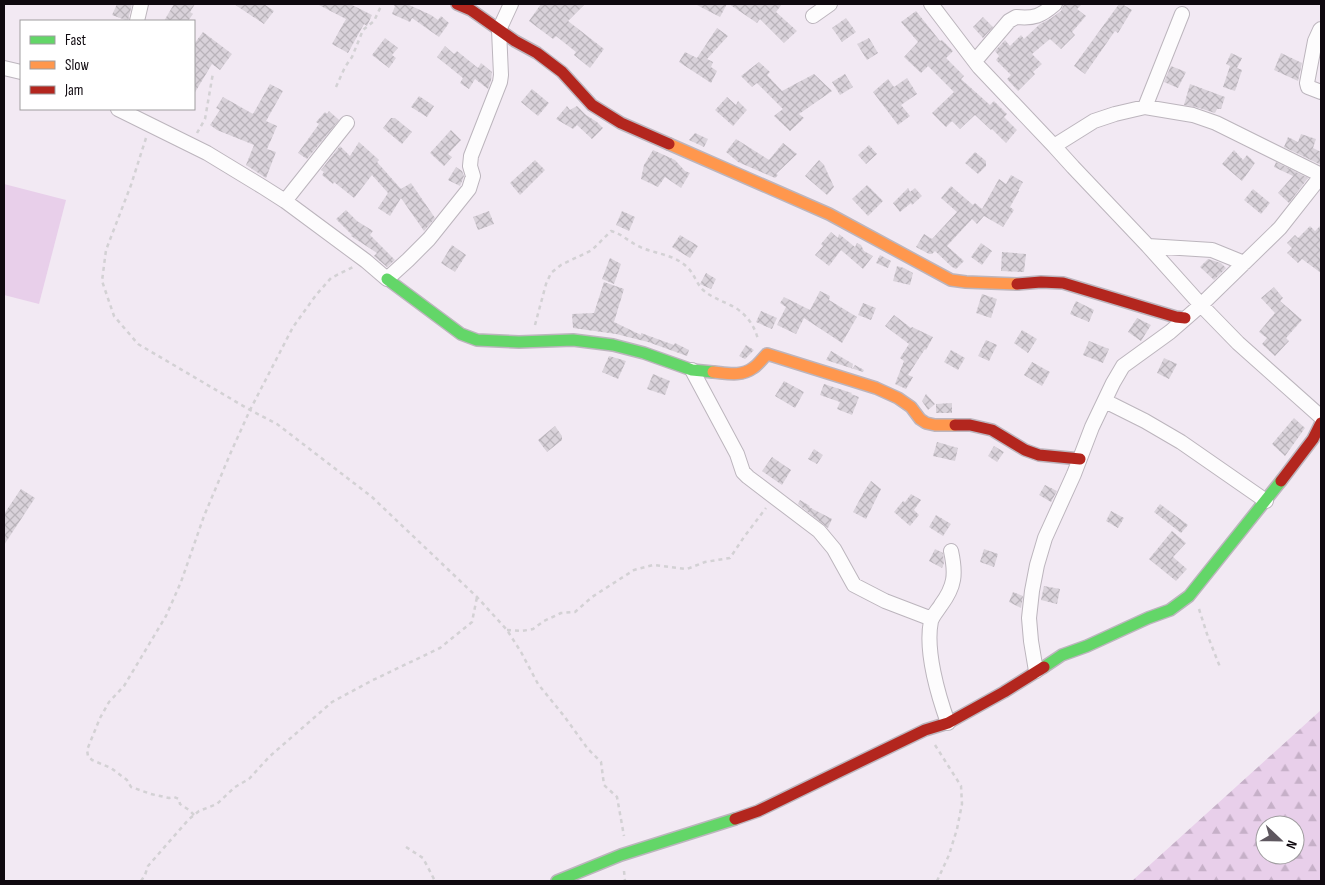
<svg xmlns="http://www.w3.org/2000/svg" width="1325" height="885" viewBox="0 0 1325 885" font-family="'Sofia Sans Condensed',sans-serif">
	<style>
		.grass { fill: #e8cfea }
		.forest { fill: url(#forest-firs); fill-rule: evenodd }
		.building { fill: url(#building-cross-hatch) }
		.lines { fill: none; stroke-linecap: round; stroke-linejoin: round }
		.street-casing { stroke: #bcb5bd; stroke-width: 16 }
		.fast-casing { stroke: #bcb5bd; stroke-width: 14 }
		.slow-casing { stroke: #bcb5bd; stroke-width: 14 }
		.jam-casing { stroke: #bcb5bd; stroke-width: 14 }
		.path { stroke: #d3d1d4; stroke-width: 2.5; stroke-dasharray: 4 4; stroke-linecap: butt }
		.street { stroke: #fdfcfd; stroke-width: 14 }
		.fast { stroke: #63d668; stroke-width: 11 }
		.slow { stroke: #ff974d; stroke-width: 11 }
		.jam { stroke: #b3261e; stroke-width: 11 }
	</style>
	<defs>
		<pattern id="forest-firs" width="22" height="20" patternUnits="userSpaceOnUse" patternTransform="scale(1.25)"><rect width="22" height="20" fill="#e8cfea"/><path d="M5 1l3.5 6h-7zM16 11l3.5 6h-7z" fill="#c6b0c8"/></pattern>
		<pattern id="building-cross-hatch" width="8" height="8" patternUnits="userSpaceOnUse" patternTransform="scale(1.25)"><rect width="8" height="8" fill="#d9d2da"/><path d="M0 0l8 8M0 8l8-8" fill="none" stroke="#b9b3ba"/></pattern>
	</defs>
	<rect width="100%" height="100%" fill="#f2e9f3"/>
	<!-- grass -->
	<path class="grass" d="M4,184L66,200L39,304L4,295Z"/>
	<!-- forest -->
	<path class="forest" d="M1321,710V881H1132ZM1265,825H1295V855H1265Z"/>
	<!-- building -->
	<path class="building" d="M117,4H132L128,21L112,15Z
		M174,4H195L190,12L193,14L188,21H164Z
		M234,4H264L274,11L264,24Z
		M317,4H350L372,15L367,26L364,24L348,53L332,44L346,19Z
		M392,4H407L431,15L438,20L441,16L449,23L439,37L412,18L410,22L392,14L395,6Z
		M541,4H585L568,21L604,49L590,68L574,55L576,52L556,36L553,39L529,21Z
		M695,4H727L720,17Z
		M729,4H782L776,12L797,31L784,43L760,19L757,23Z
		M1064,4H1082L1077,9L1086,16L1072,32L1075,35L1061,49L1050,39L1032,54L1042,64L1033,72L1035,74L1018,91L1007,79L1011,75L996,60L999,56L995,51L1005,40L1010,46L1021,35L1024,39L1040,24L1050,19L1061,11Z
		M1119,4H1122L1132,10L1118,33L1115,31L1085,74L1074,66Z
		M916,11L940,41L942,40L953,51L946,58L964,76L961,79L990,105L994,101L1007,114L1004,117L1017,130L1006,143L992,129L991,130L975,115L960,129L952,121L946,127L932,113L954,92L928,66L921,73L904,57L918,42L901,22Z
		M983,17L993,27L983,38L973,27Z
		M846,18L856,32L842,42L832,28Z
		M717,28L728,36L707,59L713,62L711,67L717,71L711,83L679,62L685,52L697,58Z
		M203,32L232,54L220,70L212,64L194,94V44Z
		M385,38L398,48L392,55L396,58L389,68L372,55Z
		M869,38L878,53L867,60L857,44Z
		M445,46L454,54L457,51L478,68L481,63L492,72L491,80L488,89L475,79L469,89L460,83L463,78L437,57Z
		M1231,53L1242,58L1237,68L1242,70L1235,91L1223,87L1230,66L1226,64Z
		M1281,53L1302,63L1298,81L1274,70Z
		M759,62L770,72L767,75L782,91L814,74L832,91L799,114L804,118L790,131L774,116L783,109L757,83L752,87L741,76Z
		M1171,66L1186,72L1178,88L1164,82Z
		M845,74L853,87L840,95L832,82Z
		M907,78L917,94L901,105L910,116L898,125L873,92L888,79L894,87Z
		M270,84L283,91L266,121L277,126L267,149L276,152L266,178L246,165L254,145L217,130L210,125L220,110L216,108L223,97L253,114Z
		M1190,84L1225,97L1221,109H1217L1215,113L1196,107L1184,105Z
		M532,89L549,103L538,116L521,102Z
		M419,96L434,106L427,117L411,107Z
		M727,97L736,105L738,101L747,110L733,126L715,110Z
		M567,106L570,110L577,106L586,115L597,122L603,128L592,139L577,125L573,129L556,119Z
		M329,111L339,120L307,159L298,153L319,124L316,122L325,112L327,114Z
		M391,118H395L412,132L402,144L383,128Z
		M451,130L461,140L448,154L452,157L444,166L430,153Z
		M695,133L708,139L704,147L689,140Z
		M1301,134L1316,139L1313,148L1321,152V165L1284,147L1288,137L1298,142Z
		M736,139L769,160L783,143L797,154L776,174L778,175L775,178L738,162L726,152Z
		M359,142L379,160L377,162L401,189L411,183L435,218L424,231L401,198L390,216L378,208L388,193L372,175L354,198L334,182L333,184L322,175L324,172L321,170L340,146L350,156Z
		M869,145L877,154L866,164L858,155Z
		M653,150L675,160L685,171L690,173L681,188L665,177L658,187L641,179L644,165Z
		M1234,150L1243,160L1247,155L1255,163L1242,181L1222,164Z
		M975,152L986,161V166L978,174L965,163Z
		M535,160L545,170L520,195L510,183Z
		M819,160L824,165L834,187L827,195L805,176Z
		M1276,162L1308,178L1289,203L1278,193L1293,176L1274,167Z
		M456,167L462,171L464,176L460,186L448,180Z
		M1011,175L1023,182L1018,191H1019L1010,207L1014,210L1003,227L984,216L977,224L972,219L947,246L964,261L956,269L952,267L935,251L932,254H929L916,247L924,234L932,239L957,212L941,198L951,186L973,205L975,203L982,209L999,179L1006,184Z
		M867,185L883,201L868,216L852,199Z
		M908,188L910,192L915,188L922,196L912,205L911,203L900,212L893,203Z
		M1253,189L1270,203L1261,214L1244,200Z
		M346,210L357,221L373,231L370,235L395,260L387,267L374,256L377,253L351,236L352,235L336,219Z
		M489,211L494,224L478,230L473,217Z
		M622,211L635,217L629,231L616,225Z
		M1321,225V273L1302,259L1298,263L1287,253L1292,248L1287,243L1295,235L1298,238L1310,226L1315,231Z
		M831,232L838,238L839,234L855,247L857,243L861,245L864,251L873,256L863,269L841,250L829,266L815,255L823,246L821,244Z
		M680,235L698,246L690,258L672,247Z
		M981,243L992,251L982,265L971,257Z
		M452,245L466,255L455,272L441,263Z
		M1002,252L1026,254L1024,272L1001,271Z
		M880,255L891,261L888,268L876,263Z
		M610,258L621,264L614,284L602,279Z
		M1208,259L1221,263L1226,268L1214,280L1200,267Z
		M897,266L904,268L913,273L910,285L893,281Z
		M706,273L716,279L711,289L700,284Z
		M604,282L624,289L614,322L641,335V333L674,345L675,343L689,350L687,356L648,342L616,334L573,328L572,314L594,313Z
		M1274,287L1283,298L1280,301L1302,320L1286,338L1289,341L1275,356L1262,344L1267,338L1259,332L1275,313L1261,298Z
		M820,291L830,296L829,300L857,317L842,343L804,318L796,334L777,325L786,307L780,303L784,297L810,310Z
		M982,294L997,299L991,318L976,313Z
		M1076,301L1094,310L1089,322L1070,314Z
		M863,303L876,308L871,320L858,315Z
		M761,311L777,318L772,329L756,322Z
		M894,315L911,328L912,327L933,337L926,350L925,349L908,375L913,377L906,389L895,384L904,361L900,358L909,344L885,326Z
		M1137,318L1151,325L1141,341L1128,332Z
		M1022,330L1037,339L1028,353L1014,343Z
		M986,340L997,345L989,361L978,356Z
		M1089,341L1109,349L1103,363L1083,355Z
		M746,345L754,350L745,359L739,356Z
		M951,350L965,358L958,370L944,362Z
		M831,351L853,364L852,368H853L855,365L864,370L863,372L826,360Z
		M609,356L626,361L618,379L602,372Z
		M1164,358L1177,364L1169,379L1157,373Z
		M1032,362L1050,372L1042,386L1024,375Z
		M653,374L670,381L665,395L647,389Z
		M784,381L804,392L795,408L775,396Z
		M824,384L852,393L851,394L859,397L852,415L837,409L840,402L820,395Z
		M926,394L935,404L928,410L922,401Z
		M952,403V413H936V404Z
		M1294,418L1305,428L1285,456L1272,444Z
		M555,426L562,436V440L547,452L538,440Z
		M937,442L958,448L955,461L933,456Z
		M994,446L1004,452L997,462L988,456Z
		M814,449L823,455L817,464L808,459Z
		M772,457L791,470L782,485L762,471Z
		M871,481L881,489L866,519L853,512L865,490Z
		M1045,485L1057,491L1051,502L1039,495Z
		M21,489L35,498L4,545V514Z
		M911,494L921,500L914,510L919,515L910,526L894,512L903,501L905,502Z
		M800,500L810,506L809,507L832,519L828,528L798,504Z
		M1160,504L1188,525L1181,533L1154,512Z
		M1111,511L1124,518L1118,528L1106,521Z
		M936,515L951,524L943,536L929,527Z
		M1172,531L1186,543L1173,557L1187,569L1176,581L1149,559Z
		M935,549L943,553L944,563L942,568L929,561Z
		M984,549L998,554L994,567L980,562Z
		M1044,586L1060,589L1057,604L1041,600Z
		M1013,592L1023,596L1021,608L1009,602Z"/>
	<g class="lines">
		<defs>
			<path id="street" d="M931,4L979,67L1054,146L1073,167L1148,246L1201,305L1238,343L1321,417
				M813,16L830,4
				M137,21L141,4
				M1321,29L1320,30L1315,41L1307,83L1308,87L1321,92
				M975,61L1009,21L1016,17C1034,19 1041,16 1055,4
				M4,68L21,72
				M1145,107L1182,14
				M118,109L207,153L263,187L285,201L366,261L387,279L408,260L429,239L469,189L473,176L470,166L471,156L500,82L501,75L499,30L511,4
				M1054,146L1094,121L1115,114L1145,107L1193,115L1216,123L1321,175
				M285,201L347,123
				M1148,246L1212,250L1244,263
				M692,370L737,454L743,472L748,477L819,531L834,549L854,585L885,601L932,619
				M1105,401L1145,421L1181,442L1266,501
				M1036,671L1031,641L1029,618L1032,591L1037,565L1045,538L1074,474L1092,427L1113,383L1123,366L1170,332L1201,305L1280,228L1321,176
				M948,723C938,695 925,650 931,621C933,615 938,610 941,605C955,586 956,574 951,551"/>
			<path id="fast" d="M387,279L461,334L477,340L519,342L573,340L613,345L644,353L692,370L713,372
				M1044,667L1062,655L1087,646L1148,618L1170,610L1189,596L1281,481
				M557,881L621,855L735,819"/>
			<path id="slow" d="M669,144L829,214L951,280L966,282L1017,284
				M713,372C726,373 741,377 753,368C758,365 762,359 767,354L876,388L898,398L911,407L920,419L926,423L935,425H955"/>
			<path id="jam" d="M457,4L471,10L515,41L537,53L562,72L592,105L621,123L669,144
				M1017,284L1041,282L1063,283L1176,317L1185,318
				M955,425H970L992,430L1025,450L1039,455L1080,459
				M1281,481L1313,439L1321,423
				M735,819L758,811L925,730L948,723L1004,692L1044,667"/>
		</defs>
		<!-- street casing -->
		<use href="#street" class="street-casing"/>
		<!-- fast casing -->
		<use href="#fast" class="fast-casing"/>
		<!-- slow casing -->
		<use href="#slow" class="slow-casing"/>
		<!-- jam casing -->
		<use href="#jam" class="jam-casing"/>
		<!-- path -->
		<path class="path" d="M336,87L345,67L352,57L363,30L374,21L382,4
			M197,133L205,119L213,73
			M146,138L131,185L106,250L102,281L114,316L138,344L250,410L277,424L372,497L477,597L507,630L521,652L538,684L564,716L588,749L601,762L604,785L617,797L624,836
			M535,325L546,284L551,273L561,265L592,250L611,231C622,234 628,241 638,246C654,254 674,254 687,267C694,273 696,283 703,290C711,297 720,300 730,305C744,311 755,325 758,340
			M1199,609L1207,634L1220,667
			M507,630L522,631L533,629L544,621L561,613L575,612L592,597L634,570L653,565L687,569L705,562L730,558L744,537L766,508
			M935,745L961,786L962,804L957,829L949,855L937,881
			M194,815L189,810L180,804L179,799L174,797L169,798L151,794L131,787L127,780L111,768L92,760L88,756L87,750L100,718L109,702L124,686L166,616L181,582L204,516L231,452L250,410L293,327L316,295L331,278L353,267
			M406,847L423,858L435,881
			M624,871L625,881
			M141,881L145,875L148,866L189,819L199,811L217,804L235,787L249,779L269,757L332,702L373,680L440,648L472,622L477,597"/>
		<!-- street -->
		<use href="#street" class="street"/>
		<!-- fast -->
		<use href="#fast" class="fast"/>
		<!-- slow -->
		<use href="#slow" class="slow"/>
		<!-- jam -->
		<use href="#jam" class="jam"/>
	</g>
	<!-- border -->
	<rect width="1325" height="885" fill="none" stroke="#0f090f" stroke-width="10"/>
	<!-- legend -->
	<rect x="20" y="20" width="175" height="90" fill="#ffffff" stroke="#9f9d9f"/>
	<rect x="30" y="36" width="25" height="8" fill="#63d668" stroke="#9f9d9f"/>
	<text x="65" y="45" font-size="15" fill="#0f090f">Fast</text>
	<rect x="30" y="61" width="25" height="8" fill="#ff974d" stroke="#9f9d9f"/>
	<text x="65" y="70" font-size="15" fill="#0f090f">Slow</text>
	<rect x="30" y="86" width="25" height="8" fill="#b3261e" stroke="#9f9d9f"/>
	<text x="65" y="95" font-size="15" fill="#0f090f">Jam</text>
	<!-- north arrow -->
	<g transform="translate(1280 840) rotate(112)"><circle r="24" fill="#ffffff" stroke="#9f9d9f"/>
	<path d="M0-4L9 19L0 12L-9 19Z" fill="#5e575f"/>
	<text y="-8" font-size="14" font-weight="bold" text-anchor="middle" fill="#0f090f">N</text>
	</g>
</svg>
